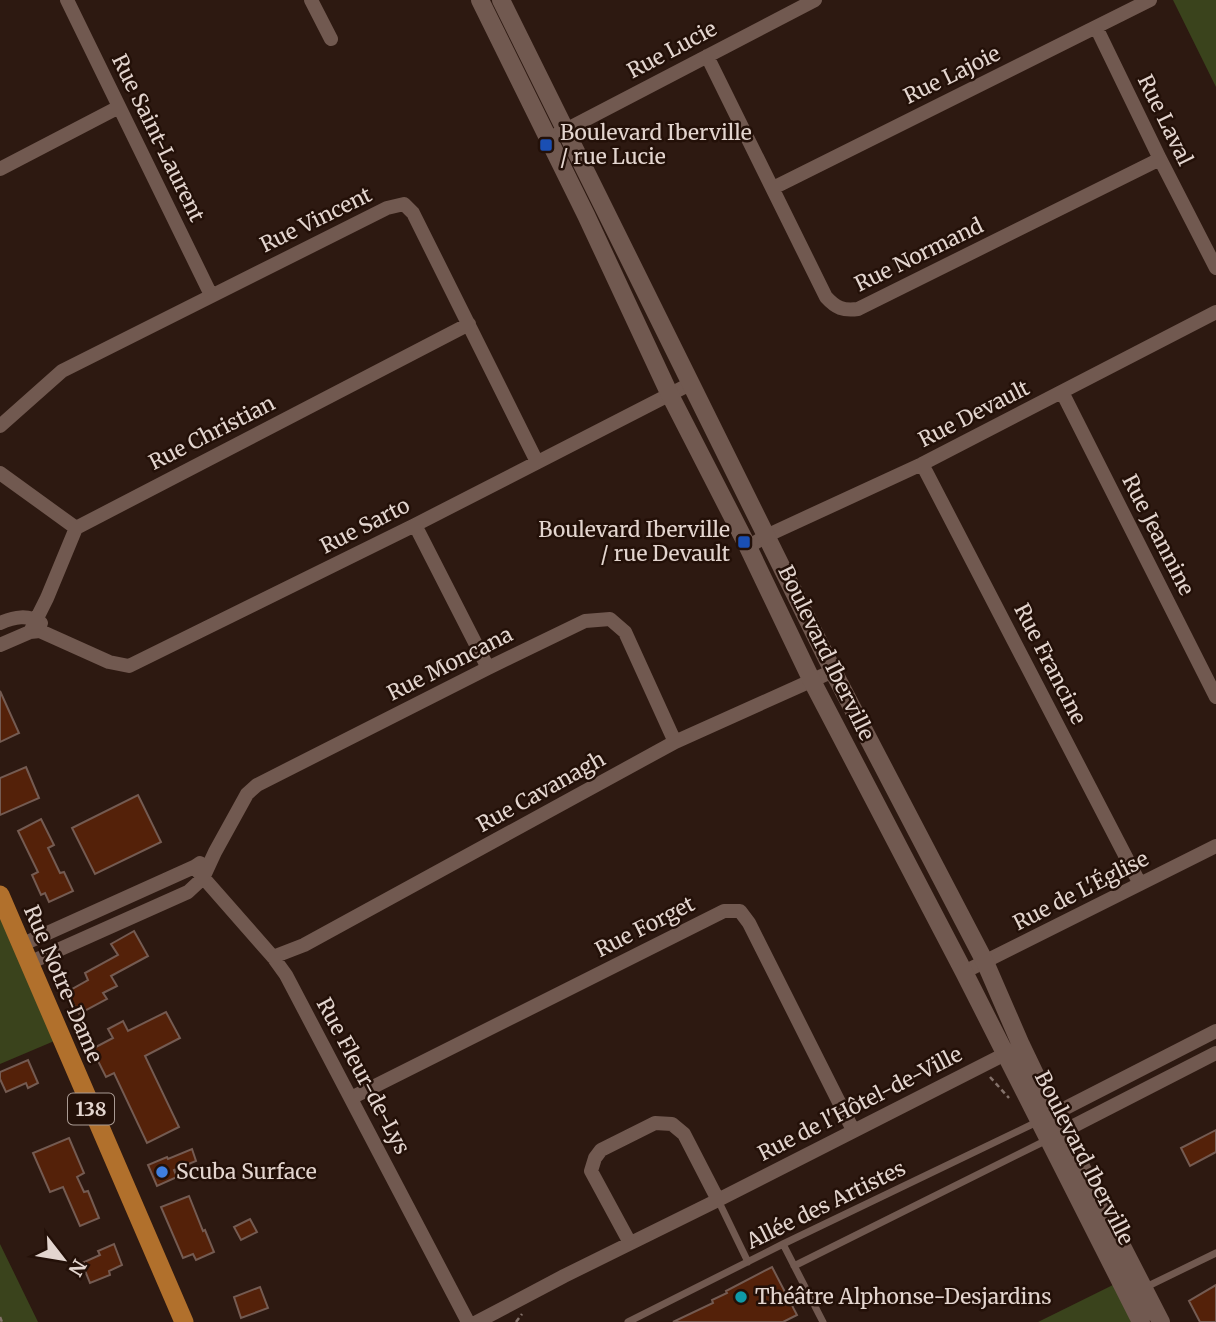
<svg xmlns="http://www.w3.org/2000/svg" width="1216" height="1322" viewBox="0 0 1216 1322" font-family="Merriweather,serif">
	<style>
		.green { fill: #3a431c }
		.building { fill: #542109; stroke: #745b52; stroke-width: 2 }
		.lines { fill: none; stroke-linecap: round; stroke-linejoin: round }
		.path { stroke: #84726b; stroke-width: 2.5; stroke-dasharray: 5 3.5; stroke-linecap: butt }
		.service { stroke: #715950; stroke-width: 7 }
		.minor { stroke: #715950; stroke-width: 14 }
		.tertiary { stroke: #715950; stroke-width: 18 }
		.primary { stroke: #b1702c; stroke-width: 19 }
		.transit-dot { fill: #1a4fb4; stroke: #231008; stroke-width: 2.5 }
		.shop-dot { fill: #3f7fe0; stroke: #231008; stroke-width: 2.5 }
		.culture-dot { fill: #0f9aa8; stroke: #231008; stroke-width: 2.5 }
		.labels { text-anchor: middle; stroke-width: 5; stroke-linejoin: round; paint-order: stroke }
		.shield { fill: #231008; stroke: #a99a93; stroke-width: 2 }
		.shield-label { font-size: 19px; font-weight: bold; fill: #e3d5cf }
		.street-label { font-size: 21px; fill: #e3d5cf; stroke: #231008 }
		.poi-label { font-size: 21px; fill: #e3d5cf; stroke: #231008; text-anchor: start }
	</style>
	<rect width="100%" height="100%" fill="#2d1911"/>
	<!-- green -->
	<path class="green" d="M1173,0H1216V87Z
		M0,904L59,1039L0,1064Z
		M0,1244L38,1322H0Z
		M1121,1281L1141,1322H1038Z"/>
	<!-- building -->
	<path class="building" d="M0,691L19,733L0,742Z
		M26,767L39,798L0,815V778Z
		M138,795L161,842L95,874L72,828Z
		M41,819L54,845L48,848L60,873L64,872L73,891L49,902L45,893L41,895L32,875L38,872L18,831Z
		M134,931L148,956L111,976L117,986L103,993L107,999L79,1014L67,992L88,980L85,973L118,955L111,944Z
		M166,1012L180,1038L145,1056L179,1127L147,1143L114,1073L106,1077L92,1049L113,1038L108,1029L123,1021L128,1031Z
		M28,1060L38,1083L28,1088L26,1083L6,1092L0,1079V1072Z
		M1216,1130V1152L1190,1166L1181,1148Z
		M69,1138L84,1173L77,1177L84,1192L88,1191L99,1218L80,1226L63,1187L50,1192L33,1153Z
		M192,1149L196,1161L174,1170L177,1177L157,1186L148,1165L167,1157L168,1159Z
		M189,1196L203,1231L205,1230L214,1252L196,1260L193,1254L183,1258L161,1207Z
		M250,1219L257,1232L241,1240L234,1227Z
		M114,1244L122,1265L109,1271L110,1275L90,1283L82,1263L100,1255L98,1251Z
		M772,1267L797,1315L783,1322H673L713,1303L712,1300L727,1293L726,1291Z
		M1216,1285V1322H1200L1189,1301Z
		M260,1287L268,1308L241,1318L234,1297Z"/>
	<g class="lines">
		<!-- path -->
		<path class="path" d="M990,1077L1009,1098
			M0,1317L2,1322
			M516,1322L522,1314"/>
		<!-- service -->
		<path class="service" d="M718,1200L748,1262
			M783,1244L823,1322
			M794,1266L1047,1140
			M1144,1288L1216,1253
			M628,1322L783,1244L1039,1121"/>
		<!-- minor -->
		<path class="minor" d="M67,0L211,295
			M311,0L331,39
			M1096,27L1160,159L1216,268
			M707,56L826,297C836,308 843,311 858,309L1160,159
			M556,135L815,0
			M0,169L119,107
			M773,188L1150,0
			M1062,392L1216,697
			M0,426L62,371L387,208L404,204L413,213L537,462
			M922,464L1140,884
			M0,473L76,528
			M415,525L488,668
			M748,547L766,536L922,464L1216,312
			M0,623C14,617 28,614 41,623
			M30,632L47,598L76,528L469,324
			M0,645L30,632L40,631L109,662L129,666L415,525L690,384
			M194,867L273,957L286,975L468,1322
			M21,945L194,867L200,863
			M273,957L304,945L675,742L833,671
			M29,963L188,892L203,878L215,852L247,794L257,785L488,668L585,621L610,619L625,632L675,742
			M964,972L1216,846
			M351,1098L724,911H740L749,923L853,1130
			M1046,1118L1216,1031
			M1056,1135L1216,1053
			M630,1243L591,1171L595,1158L601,1150L655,1123L672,1124L684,1134L718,1200
			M477,1322L564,1276L718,1200L1013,1050"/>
		<!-- tertiary -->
		<path class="tertiary" d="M480,0L586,215L670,395L748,547L812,681L964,972L1141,1322
			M501,0L833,671L985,962L1021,1045L1054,1114L1161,1322"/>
		<!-- primary -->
		<path class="primary" d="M0,895L184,1322"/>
	</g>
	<!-- markers -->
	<g class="transit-dot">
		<rect x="539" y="138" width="14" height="14" rx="3.5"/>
		<rect x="737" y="535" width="14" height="14" rx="3.5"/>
	</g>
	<circle class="shop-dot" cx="162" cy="1172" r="7"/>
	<circle class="culture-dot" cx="741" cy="1297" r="7"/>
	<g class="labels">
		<!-- shield labels -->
		<rect class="shield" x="68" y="1093.5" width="46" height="31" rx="5"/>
		<g class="shield-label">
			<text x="91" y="1116">138</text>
		</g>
		<!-- street labels -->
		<g class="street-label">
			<text transform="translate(672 50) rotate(-28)" y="7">Rue Lucie</text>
			<text transform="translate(952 75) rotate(-26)" y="7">Rue Lajoie</text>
			<text transform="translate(1165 120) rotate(64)" y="7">Rue Laval</text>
			<text transform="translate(158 138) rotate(64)" y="7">Rue Saint-Laurent</text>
			<text transform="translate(316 220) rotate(-26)" y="7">Rue Vincent</text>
			<text transform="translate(919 255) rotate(-26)" y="7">Rue Normand</text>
			<text transform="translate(974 414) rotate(-27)" y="7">Rue Devault</text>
			<text transform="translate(212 433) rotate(-27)" y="7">Rue Christian</text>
			<text transform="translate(365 526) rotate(-27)" y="7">Rue Sarto</text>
			<text transform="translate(1158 535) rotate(63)" y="7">Rue Jeannine</text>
			<text transform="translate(826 653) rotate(64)" y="7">Boulevard Iberville</text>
			<text transform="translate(450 664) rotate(-27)" y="7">Rue Moncana</text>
			<text transform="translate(1050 664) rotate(63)" y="7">Rue Francine</text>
			<text transform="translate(541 792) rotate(-29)" y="7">Rue Cavanagh</text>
			<text transform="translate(1081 891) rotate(-27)" y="7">Rue de L'Église</text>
			<text transform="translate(645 927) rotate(-27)" y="7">Rue Forget</text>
			<text transform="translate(63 984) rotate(67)" y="7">Rue Notre-Dame</text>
			<text transform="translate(363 1076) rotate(62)" y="7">Rue Fleur-de-Lys</text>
			<text transform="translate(860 1104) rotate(-27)" y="7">Rue de l'Hôtel-de-Ville</text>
			<text transform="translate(1084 1158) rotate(63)" y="7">Boulevard Iberville</text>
			<text transform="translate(826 1205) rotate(-26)" y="7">Allée des Artistes</text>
		</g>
		<!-- poi labels -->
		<g class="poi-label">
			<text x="560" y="140">Boulevard Iberville<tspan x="560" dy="24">/ rue Lucie</tspan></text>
			<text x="730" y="537" text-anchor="end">Boulevard Iberville<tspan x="730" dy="24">/ rue Devault</tspan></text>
			<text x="176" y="1179">Scuba Surface</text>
			<text x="755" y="1304">Théâtre Alphonse-Desjardins</text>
		</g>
	</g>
	<!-- north arrow -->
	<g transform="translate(63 1259) rotate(121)" stroke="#231008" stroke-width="5" paint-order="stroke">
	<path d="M0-5L12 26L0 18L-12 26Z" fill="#e3d5cf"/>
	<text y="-10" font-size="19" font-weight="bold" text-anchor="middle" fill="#e3d5cf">N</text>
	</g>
</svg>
